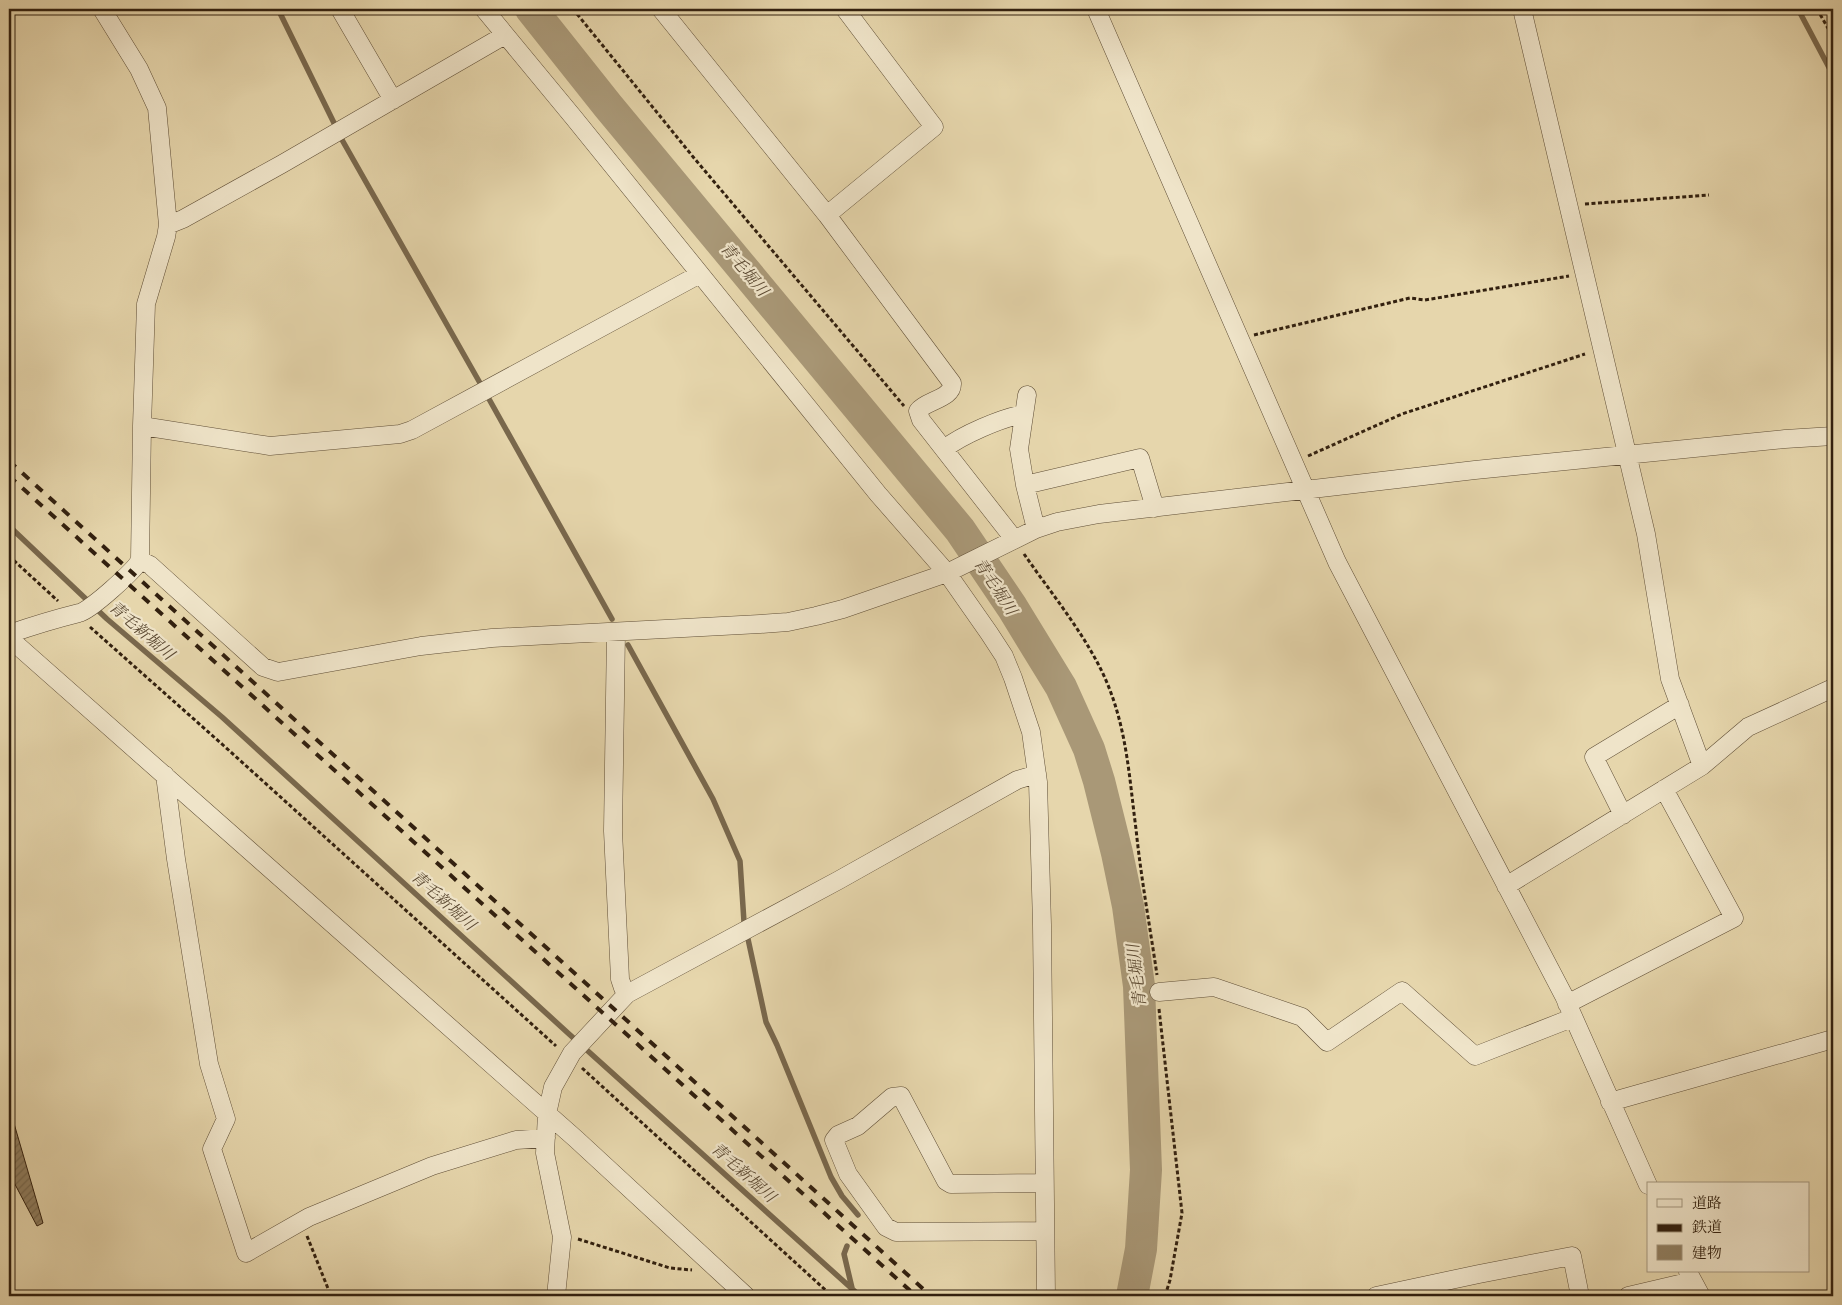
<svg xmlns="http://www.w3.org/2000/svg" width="1842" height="1305" viewBox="0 0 1842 1305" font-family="'Gentium Book Plus','Noto Serif JP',serif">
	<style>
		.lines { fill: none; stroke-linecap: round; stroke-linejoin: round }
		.stream { stroke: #79684d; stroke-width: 5.5 }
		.river { stroke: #a99877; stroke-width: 32 }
		.building { fill: url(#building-hatch); stroke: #32200f }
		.minor-casing { stroke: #5f4e36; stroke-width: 19 }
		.path { stroke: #32200f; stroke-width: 3; stroke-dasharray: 4 2.5; stroke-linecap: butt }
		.minor { stroke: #efe4c9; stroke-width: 18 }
		.rail { stroke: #32200f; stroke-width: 4; stroke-dasharray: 9 9; stroke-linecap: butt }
		.labels { text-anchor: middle; stroke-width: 4.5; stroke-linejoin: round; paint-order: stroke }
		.water-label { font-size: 16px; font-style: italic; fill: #5c4a33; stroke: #efe4c9 }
	</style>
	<defs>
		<pattern id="building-hatch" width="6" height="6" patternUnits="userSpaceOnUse" patternTransform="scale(1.25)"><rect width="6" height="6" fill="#907f61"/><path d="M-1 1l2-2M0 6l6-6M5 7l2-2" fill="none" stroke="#76684e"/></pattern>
	</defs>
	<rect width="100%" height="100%" fill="#e6d6ac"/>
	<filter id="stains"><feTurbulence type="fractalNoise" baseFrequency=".004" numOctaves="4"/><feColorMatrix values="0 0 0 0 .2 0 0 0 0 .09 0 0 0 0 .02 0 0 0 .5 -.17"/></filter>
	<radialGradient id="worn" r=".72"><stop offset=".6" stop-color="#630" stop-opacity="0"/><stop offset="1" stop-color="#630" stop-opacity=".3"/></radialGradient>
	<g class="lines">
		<!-- stream -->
		<path class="stream" d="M278,9L334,123
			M1798,9L1833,75
			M341,138L480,383
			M489,399L612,619
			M9,526L107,619L222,717L569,1034L860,1296
			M628,645L713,799L740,861L744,922
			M748,939L766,1022L777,1045L831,1177L842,1196L858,1215
			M847,1246L844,1254L852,1288"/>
		<!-- river -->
		<path class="river" d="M531,9L608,106L960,530L1012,607L1061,687L1089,749L1099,781L1117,853L1128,906L1139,986L1146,1170L1141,1249L1132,1296"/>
	</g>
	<!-- building -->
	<path class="building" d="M9,1120H13L43,1223L37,1226L9,1173Z"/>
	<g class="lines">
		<defs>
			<path id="minor" d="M340,9L393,100
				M484,9L574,118L878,494L947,573L989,633L1004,656L1013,678L1031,732L1038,782L1042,925L1046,1296
				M661,9L827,215L952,383C953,399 926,400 918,411L921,420L1014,539
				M1096,9L1337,562L1564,996L1648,1185
				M827,215L934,127L845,9
				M168,225L183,219L282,164L505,35
				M1027,395L1019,449L1025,485L1036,529
				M142,426L270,446L400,434L412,430L700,274
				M944,449C962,435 1001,418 1024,414
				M1025,485L1140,458L1155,508
				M140,560L150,565L263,667L278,672L421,646L492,638L760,624L788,622L816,616L843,609L947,573L1036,529L1057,522L1099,514L1475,470L1785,439L1833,436
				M616,632L613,831L620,979L623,988L627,994
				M9,634C32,626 55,619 79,613C90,611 136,569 140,560L142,426L146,304L166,237L168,225L157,108L139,69L102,9
				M9,638L576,1139L746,1296
				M1702,766L1748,727L1833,688
				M165,775L176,859L209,1064L226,1119L212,1149L246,1253L309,1217L432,1166L516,1140L546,1138
				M1623,815L1594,757L1680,705
				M1506,886L1702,766L1670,679L1646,534L1522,9
				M1159,992L1214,987L1302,1017L1327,1042L1402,991L1475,1056L1572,1018
				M1567,1004L1734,918L1664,789
				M1610,1102L1833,1039
				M1044,1183L951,1184L946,1181L901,1096L892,1097L858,1126L838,1135L834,1140L848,1174L886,1227L896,1232L1044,1231
				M1688,1272L1701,1296
				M556,1296L562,1237L545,1153L547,1114L553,1087L572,1053L627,994L839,880L1017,780L1037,774
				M1376,1296L1479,1274L1572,1256L1580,1296
				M1628,1296L1692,1281"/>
		</defs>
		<!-- minor casing -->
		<use href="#minor" class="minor-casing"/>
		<!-- path -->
		<path class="path" d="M573,9L694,158L904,406
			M1817,9L1833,37
			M1585,204L1709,195
			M1254,335L1410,298L1425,300L1569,276
			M1308,456L1402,414L1585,354
			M1024,554C1051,593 1085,634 1105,678C1127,728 1129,776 1136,829C1141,878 1150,927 1157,975
			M9,556L58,601
			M90,627L223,745L556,1046
			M1159,1009L1182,1213L1170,1280L1165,1296
			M582,1068L832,1296
			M307,1236L331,1296
			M578,1239L670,1268L692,1270"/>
		<!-- minor -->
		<use href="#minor" class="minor"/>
		<!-- rail -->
		<path class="rail" d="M9,461L931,1296
			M9,476L916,1296"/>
	</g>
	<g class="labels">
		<!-- water labels -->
		<g class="water-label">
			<text transform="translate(745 269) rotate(50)" y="6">青毛堀川</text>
			<text transform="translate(996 586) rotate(57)" y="6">青毛堀川</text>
			<text transform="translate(142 630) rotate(41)" y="6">青毛新堀川</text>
			<text transform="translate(444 900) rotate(42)" y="6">青毛新堀川</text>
			<text transform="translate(1136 976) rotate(-97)" y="6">青毛堀川</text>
			<text transform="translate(744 1172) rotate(42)" y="6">青毛新堀川</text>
		</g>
	</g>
	<!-- margin -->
	<rect width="1842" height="1305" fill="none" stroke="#e6d6ac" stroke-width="30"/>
	<rect x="10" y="10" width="1822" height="1285" fill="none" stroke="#32200f" stroke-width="2.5"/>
	<rect x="15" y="15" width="1812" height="1275" fill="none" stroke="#32200f"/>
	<!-- legend -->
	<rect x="1647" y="1182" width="162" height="90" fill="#efe4c9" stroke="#a3967f"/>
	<rect x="1657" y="1199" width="25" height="8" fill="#efe4c9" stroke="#a3967f"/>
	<text x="1692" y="1208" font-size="15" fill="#32200f">道路</text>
	<rect x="1657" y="1224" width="25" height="8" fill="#32200f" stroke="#a3967f"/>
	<text x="1692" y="1232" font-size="15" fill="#32200f">鉄道</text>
	<rect x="1657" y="1245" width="25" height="15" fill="#907f61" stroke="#a3967f"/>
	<text x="1692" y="1258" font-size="15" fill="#32200f">建物</text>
	<rect width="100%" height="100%" filter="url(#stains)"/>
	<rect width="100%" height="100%" fill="url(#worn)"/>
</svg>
